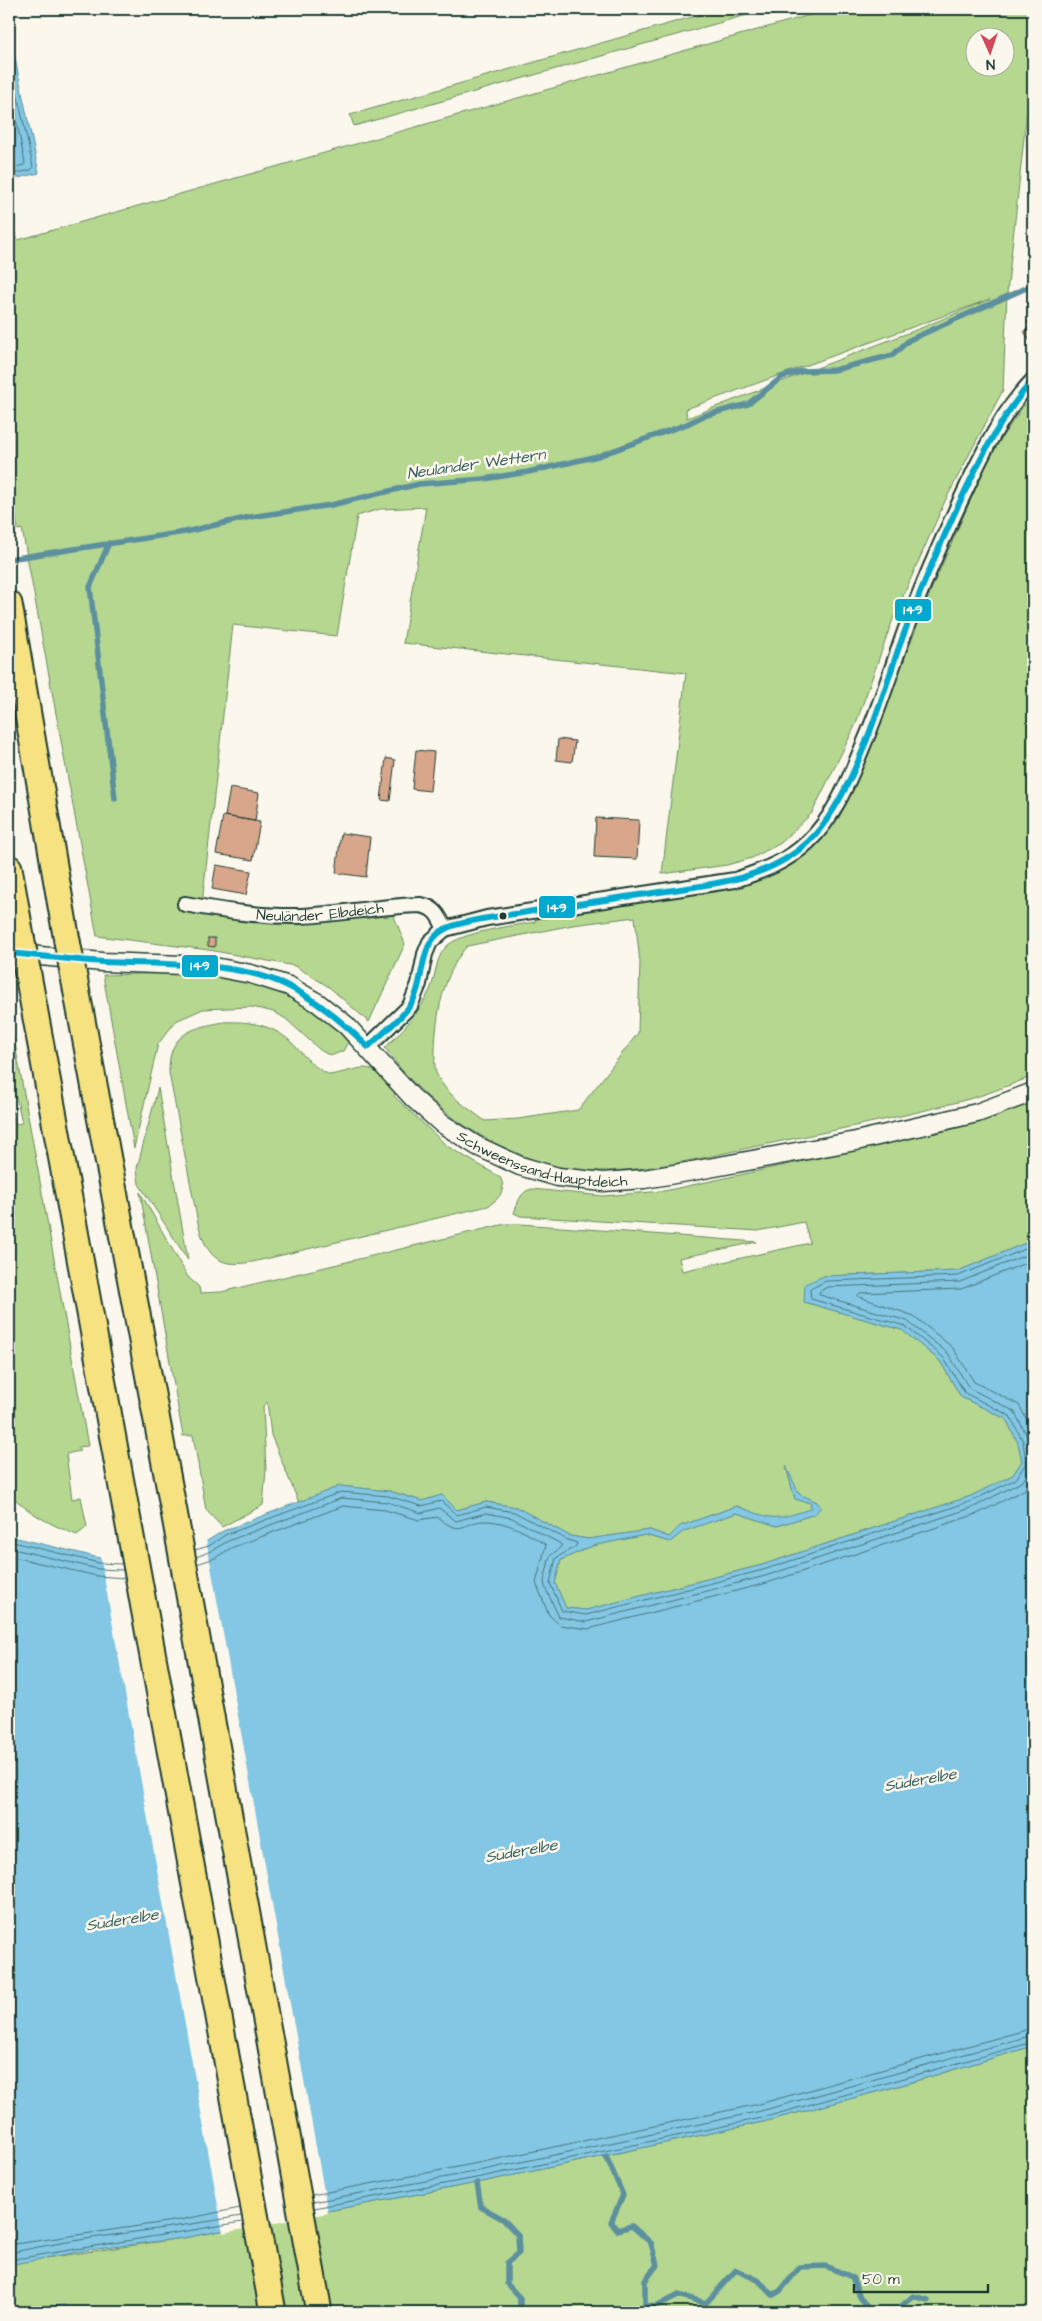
<svg xmlns="http://www.w3.org/2000/svg" width="1042" height="2321" viewBox="0 0 1042 2321" font-family="'Architects Daughter',sans-serif">
	<style>
		.green { fill: #b6d790; stroke: #6a8a62; fill-rule: evenodd }
		.water { fill: #83c7e4; stroke: #5b909e }
		.pier { fill: #fbf7ec }
		.lines { fill: none; stroke-linecap: round; stroke-linejoin: round }
		.shore { stroke: #47747a; stroke-width: 1 }
		.stream { stroke: #5b909e; stroke-width: 5.5 }
		.building { fill: #d8a68b; stroke: #1f3d34 }
		.minor-casing { stroke: #1f3d34; stroke-width: 18 }
		.tertiary-casing { stroke: #1f3d34; stroke-width: 21 }
		.motorway-casing { stroke: #1f3d34; stroke-width: 29 }
		.minor { stroke: #fbf7ec; stroke-width: 14 }
		.tertiary { stroke: #fbf7ec; stroke-width: 18 }
		.motorway { stroke: #f7e281; stroke-width: 25 }
		.motorway-bridge-casing { stroke: #1f3d34; stroke-width: 29; stroke-linecap: butt }
		.motorway-bridge { stroke: #f7e281; stroke-width: 25 }
		.bus-1-casing { stroke: #fbf7ec; stroke-width: 10 }
		.bus-1 { stroke: #00a9ce; stroke-width: 6 }
		.bus-dot { fill: #1f3d34; stroke: #fbf7ec; stroke-width: 2 }
		.labels { text-anchor: middle; stroke-width: 5; stroke-linejoin: round; paint-order: stroke }
		.street-label { font-size: 15px; fill: #1f3d34; stroke: #fbf7ec }
		.water-label { font-size: 16px; font-style: italic; fill: #386060; stroke: #fbf7ec }
		.line-badge { stroke: #fbf7ec; stroke-width: 2 }
		.badge-label { font-size: 14px; text-anchor: middle; font-weight: bold; fill: #fff }
	</style>
	<rect width="100%" height="100%" fill="#fbf7ec"/>
	<filter id="ink" filterUnits="userSpaceOnUse"><feTurbulence type="fractalNoise" baseFrequency=".02" numOctaves="2"/><feDisplacementMap in="SourceGraphic" scale="10" xChannelSelector="R" yChannelSelector="G"/><feConvolveMatrix kernelMatrix="1 2 1 2 8 2 1 2 1" color-interpolation-filters="sRGB"/></filter>
	<g filter="url(#ink)">
		<!-- green -->
		<path class="green" d="M720,9H768L354,126L350,115Z
			M831,9H1033V56L1007,293L1003,390L945,501L893,619L855,726L812,813L781,843L752,858L727,865L662,874L686,673L403,643L426,507L380,509L357,516L337,636L233,625L202,904L303,916L390,906L405,944L369,1022L329,987L295,966L209,950L97,936L22,529L18,530L9,478V218L18,240ZM974,38H1004V68H974ZM990,299L921,328L687,418L686,409Z
			M1033,404V1076C1012,1084 991,1093 969,1099C900,1118 829,1131 758,1146C700,1158 619,1180 560,1167C490,1151 426,1107 385,1048C403,1030 419,1013 430,990C436,977 435,958 446,947C460,932 513,926 535,922V917L724,890L787,868L823,836L852,793L932,588L991,453L1024,405ZM635,917L640,962L638,1033L578,1110L518,1119L485,1121C468,1108 445,1094 436,1073C434,1067 435,1057 435,1050C436,1015 443,974 467,946L573,925Z
			M171,973C193,975 218,975 240,980C280,988 322,1010 348,1042L343,1051L333,1055L327,1054L320,1050L286,1019L274,1012L252,1007L203,1009L176,1021L158,1044L134,1148L103,975Z
			M9,1011L88,1446L78,1447L80,1451L66,1454L72,1499L81,1497L87,1527L77,1535C53,1526 26,1512 9,1493V1102L16,1124L22,1123L18,1104L9,1081Z
			M224,1022C250,1021 276,1025 295,1046C306,1058 314,1068 330,1075C368,1068 368,1058 395,1092L394,1096L447,1146L500,1177C507,1190 499,1199 488,1206L257,1261C220,1269 207,1259 198,1223L169,1073C168,1034 190,1028 224,1022Z
			M158,1088L188,1260L139,1184L137,1168Z
			M1033,1103V1240L958,1271L824,1276L804,1302L902,1330L940,1361L961,1397L1006,1419L1018,1443L1022,1461L1013,1475L971,1496L762,1565L586,1610L566,1608L555,1583L561,1560L592,1546L645,1535L670,1542L683,1531L737,1513L777,1526L815,1514L817,1502L799,1494L787,1470L795,1499L811,1503V1509L781,1519L768,1518L737,1506L680,1526L669,1537L650,1530L589,1539L570,1536L516,1507L486,1502L457,1510L442,1495L422,1501L389,1491L340,1486L299,1503L271,1435L267,1402L263,1406L266,1470L263,1505L222,1527L206,1510L193,1435L183,1436L140,1192L188,1277L199,1287L200,1293L221,1292L505,1224H521L757,1242L679,1258L682,1271L810,1243L804,1222L758,1231L520,1216L514,1213C518,1203 520,1191 532,1189L603,1196L664,1191L950,1130Z
			M1033,2046V2312H65L66,2306L9,2308V2265L12,2263L183,2238L477,2183L763,2122L902,2085Z"/>
		<!-- water -->
		<path class="water" d="M9,30L39,173L9,180Z
			M1033,1240V2046L902,2085L763,2122L477,2183L183,2238L89,2250L9,2265V1536L100,1558L148,1560L207,1541L223,1531L340,1486L389,1491L422,1501L442,1495L457,1510L486,1502L516,1507L570,1536L588,1539L650,1530L669,1537L680,1526L737,1506C774,1520 773,1521 810,1509L811,1503L795,1499L786,1466L799,1494L817,1502L821,1507L815,1514L777,1526L737,1513L684,1531L670,1542L645,1535L592,1546L561,1560L555,1583L566,1608L586,1610L762,1565L971,1496L1013,1475L1022,1461L1018,1443L1006,1419L961,1397L940,1361L902,1330L804,1302L805,1284L824,1276L958,1271Z
			M66,2305L65,2312H9V2308Z"/>
		<!-- pier -->
		<path class="pier" d="M206,1539L328,2213L223,2233L100,1555L148,1558Z"/>
		<g class="lines">
			<!-- shore -->
			<path class="shore" d="M9,55L33,167L31,170L9,175
				M9,85L25,163L24,165L9,169
				M1033,1260L961,1289L860,1293L857,1296L914,1316L953,1348L974,1382L1019,1405L1033,1432
				M9,1541L99,1563L122,1564
				M9,1548L98,1569L123,1570
				M195,1550L209,1546L225,1535L341,1492L388,1496L421,1506L441,1501L457,1515L486,1507L514,1512L568,1540L577,1543L576,1546L556,1558L550,1583L562,1611L586,1615L763,1570L972,1501L1016,1479L1026,1463L1023,1441L1010,1416L965,1393L943,1357L905,1326L811,1299L810,1289L826,1281L958,1276L1033,1246
				M9,1556L97,1576L125,1578
				M196,1557L211,1551L228,1541L342,1498L387,1502L421,1513L439,1508L456,1521L486,1513L512,1518L561,1544V1547L550,1556L544,1581L545,1587L559,1617L586,1622L765,1576L974,1507L1023,1481L1032,1466L1033,1459L1028,1438L1014,1411L969,1388L948,1353L907,1321L820,1295L819,1292L827,1287L960,1282L1033,1252
				M197,1564L215,1558L231,1548L343,1506L385,1510L419,1520L437,1517C465,1539 461,1520 488,1521C509,1522 529,1534 546,1545L536,1583L549,1615L560,1625L588,1629L767,1583L977,1514L1024,1490L1033,1478
				M312,2195L473,2164L759,2104L1033,2028
				M313,2202L474,2172L761,2111L1033,2035
				M314,2208L476,2178L762,2118L1033,2042
				M9,2245L180,2220L240,2208
				M9,2253C85,2236 164,2230 241,2216
				M9,2260L242,2222"/>
			<!-- stream -->
			<path class="stream" d="M109,543L90,587L115,799
				M9,559L185,532L250,517L331,505L419,484L484,479L528,472L598,456L687,424L703,416L748,404L782,377L802,371L834,370L893,355L909,340L1033,285
				M606,2156L623,2195L611,2222L617,2230L632,2226L651,2243L657,2265L645,2281V2304L654,2307L678,2295L706,2303L736,2270L758,2280L773,2295L780,2291L800,2267L825,2266L852,2277L860,2297L869,2310L898,2309L913,2296L928,2300
				M477,2183L481,2207L503,2219L518,2235L519,2253L507,2263V2284L520,2298V2312"/>
		</g>
		<!-- building -->
		<path class="building" d="M1033,317V342L1031,343L1024,331L1030,327L1027,322Z
			M558,739L575,741L572,762L556,760Z
			M416,750L434,752L430,791L412,789Z
			M386,758L395,760L390,801L381,800Z
			M230,788L259,793L255,821L225,816Z
			M223,816L260,822L253,860L216,854Z
			M596,818L639,820L637,859L594,857Z
			M341,833L370,837L366,877L336,873Z
			M216,865L251,871L246,895L212,889Z
			M208,938H215V947L208,946Z"/>
		<g class="lines">
			<defs>
				<g id="minor">
					<path id="s1" d="M185,904C224,911 262,917 302,916C341,914 381,906 420,905C435,907 439,916 445,929"/>
					<path d="M368,1047L410,1006L419,984L425,954L430,942L445,929L487,918L735,880C762,871 787,862 808,842C838,814 852,771 868,734C882,700 893,665 905,631C923,583 944,535 966,489C984,450 1003,411 1033,380"/>
				</g>
				<g id="tertiary">
					<path id="s2" d="M9,953L102,962L209,966L251,974L289,986L318,1003L346,1025L412,1097L441,1123L477,1146L520,1166L558,1177L603,1182L644,1179L687,1172L856,1141L977,1113L1033,1092"/>
				</g>
				<path id="motorway" d="M9,604L67,941
					M9,868L21,937
					M27,969L273,2312
					M73,972L175,1517L319,2312"/>
			</defs>
			<!-- minor casing -->
			<use href="#minor" class="minor-casing"/>
			<!-- tertiary casing -->
			<use href="#tertiary" class="tertiary-casing"/>
			<!-- motorway casing -->
			<use href="#motorway" class="motorway-casing"/>
			<!-- minor -->
			<use href="#minor" class="minor"/>
			<!-- tertiary -->
			<use href="#tertiary" class="tertiary"/>
			<!-- motorway -->
			<use href="#motorway" class="motorway"/>
			<defs>
				<path id="motorway-bridge" d="M21,937L27,969
					M67,941L73,972"/>
			</defs>
			<!-- motorway-bridge casing -->
			<use href="#motorway-bridge" class="motorway-bridge-casing"/>
			<!-- motorway-bridge -->
			<use href="#motorway-bridge" class="motorway-bridge"/>
			<defs>
				<path id="bus-1" d="M9,953C40,956 72,960 103,962C161,965 238,960 290,987C320,1002 345,1024 368,1047
					M368,1047C381,1034 398,1022 409,1007C427,983 416,944 445,929C463,920 502,916 522,913C563,906 605,900 646,894C701,885 765,883 808,842C851,801 879,707 898,650C915,602 935,556 956,510C978,464 999,418 1033,380"/>
			</defs>
			<!-- bus-1 casing -->
			<use href="#bus-1" class="bus-1-casing"/>
			<!-- bus-1 -->
			<use href="#bus-1" class="bus-1"/>
		</g>
	</g>
	<!-- markers -->
	<circle class="bus-dot" cx="503" cy="916" r="4.5"/>
	<g class="labels">
		<!-- street labels -->
		<g class="street-label">
			<text dy="5" stroke="none"><textPath href="#s1" startOffset="136">Neuländer Elbdeich</textPath></text>
			<text dy="5" stroke="none"><textPath href="#s2" startOffset="599">Schweenssand-Hauptdeich</textPath></text>
		</g>
		<!-- water labels -->
		<g class="water-label">
			<text transform="translate(476 463) rotate(-8)" y="6">Neulander Wettern</text>
			<text transform="translate(920 1779) rotate(-10)" y="6">Süderelbe</text>
			<text transform="translate(521 1850) rotate(-10)" y="6">Süderelbe</text>
			<text transform="translate(122 1919) rotate(-9)" y="6">Süderelbe</text>
		</g>
	</g>
	<g class="line-badge">
		<rect x="894" y="598" width="38" height="24" rx="5" fill="#00a9ce"/>
		<rect x="538" y="895" width="38" height="24" rx="5" fill="#00a9ce"/>
		<rect x="181" y="954" width="38" height="24" rx="5" fill="#00a9ce"/>
	</g>
	<g class="badge-label">
		<text x="913" y="614">149</text>
		<text x="557" y="912">149</text>
		<text x="200" y="970">149</text>
	</g>
	<!-- margin -->
	<rect width="1042" height="2321" fill="none" stroke="#fbf7ec" stroke-width="30"/>
	<rect x="15" y="15" width="1012" height="2291" fill="none" stroke="#1f3d34" stroke-width="2" filter="url(#ink)"/>
	<!-- north arrow -->
	<g transform="translate(990 52) rotate(177)"><circle r="24" fill="#fbf7ec" stroke="#a3ada2"/>
	<path d="M0-4L9 19L0 12L-9 19Z" fill="#d1495b"/>
	<text y="-8" font-size="14" font-weight="bold" text-anchor="middle" fill="#1f3d34">N</text>
	</g>
	<!-- scale -->
	<path d="M854 2284v8h134v-8" fill="none" stroke="#1f3d34" stroke-width="2.5"/>
	<text x="862" y="2284" font-size="15" fill="#1f3d34" stroke="#fbf7ec" stroke-width="4" paint-order="stroke">50 m</text>
</svg>
